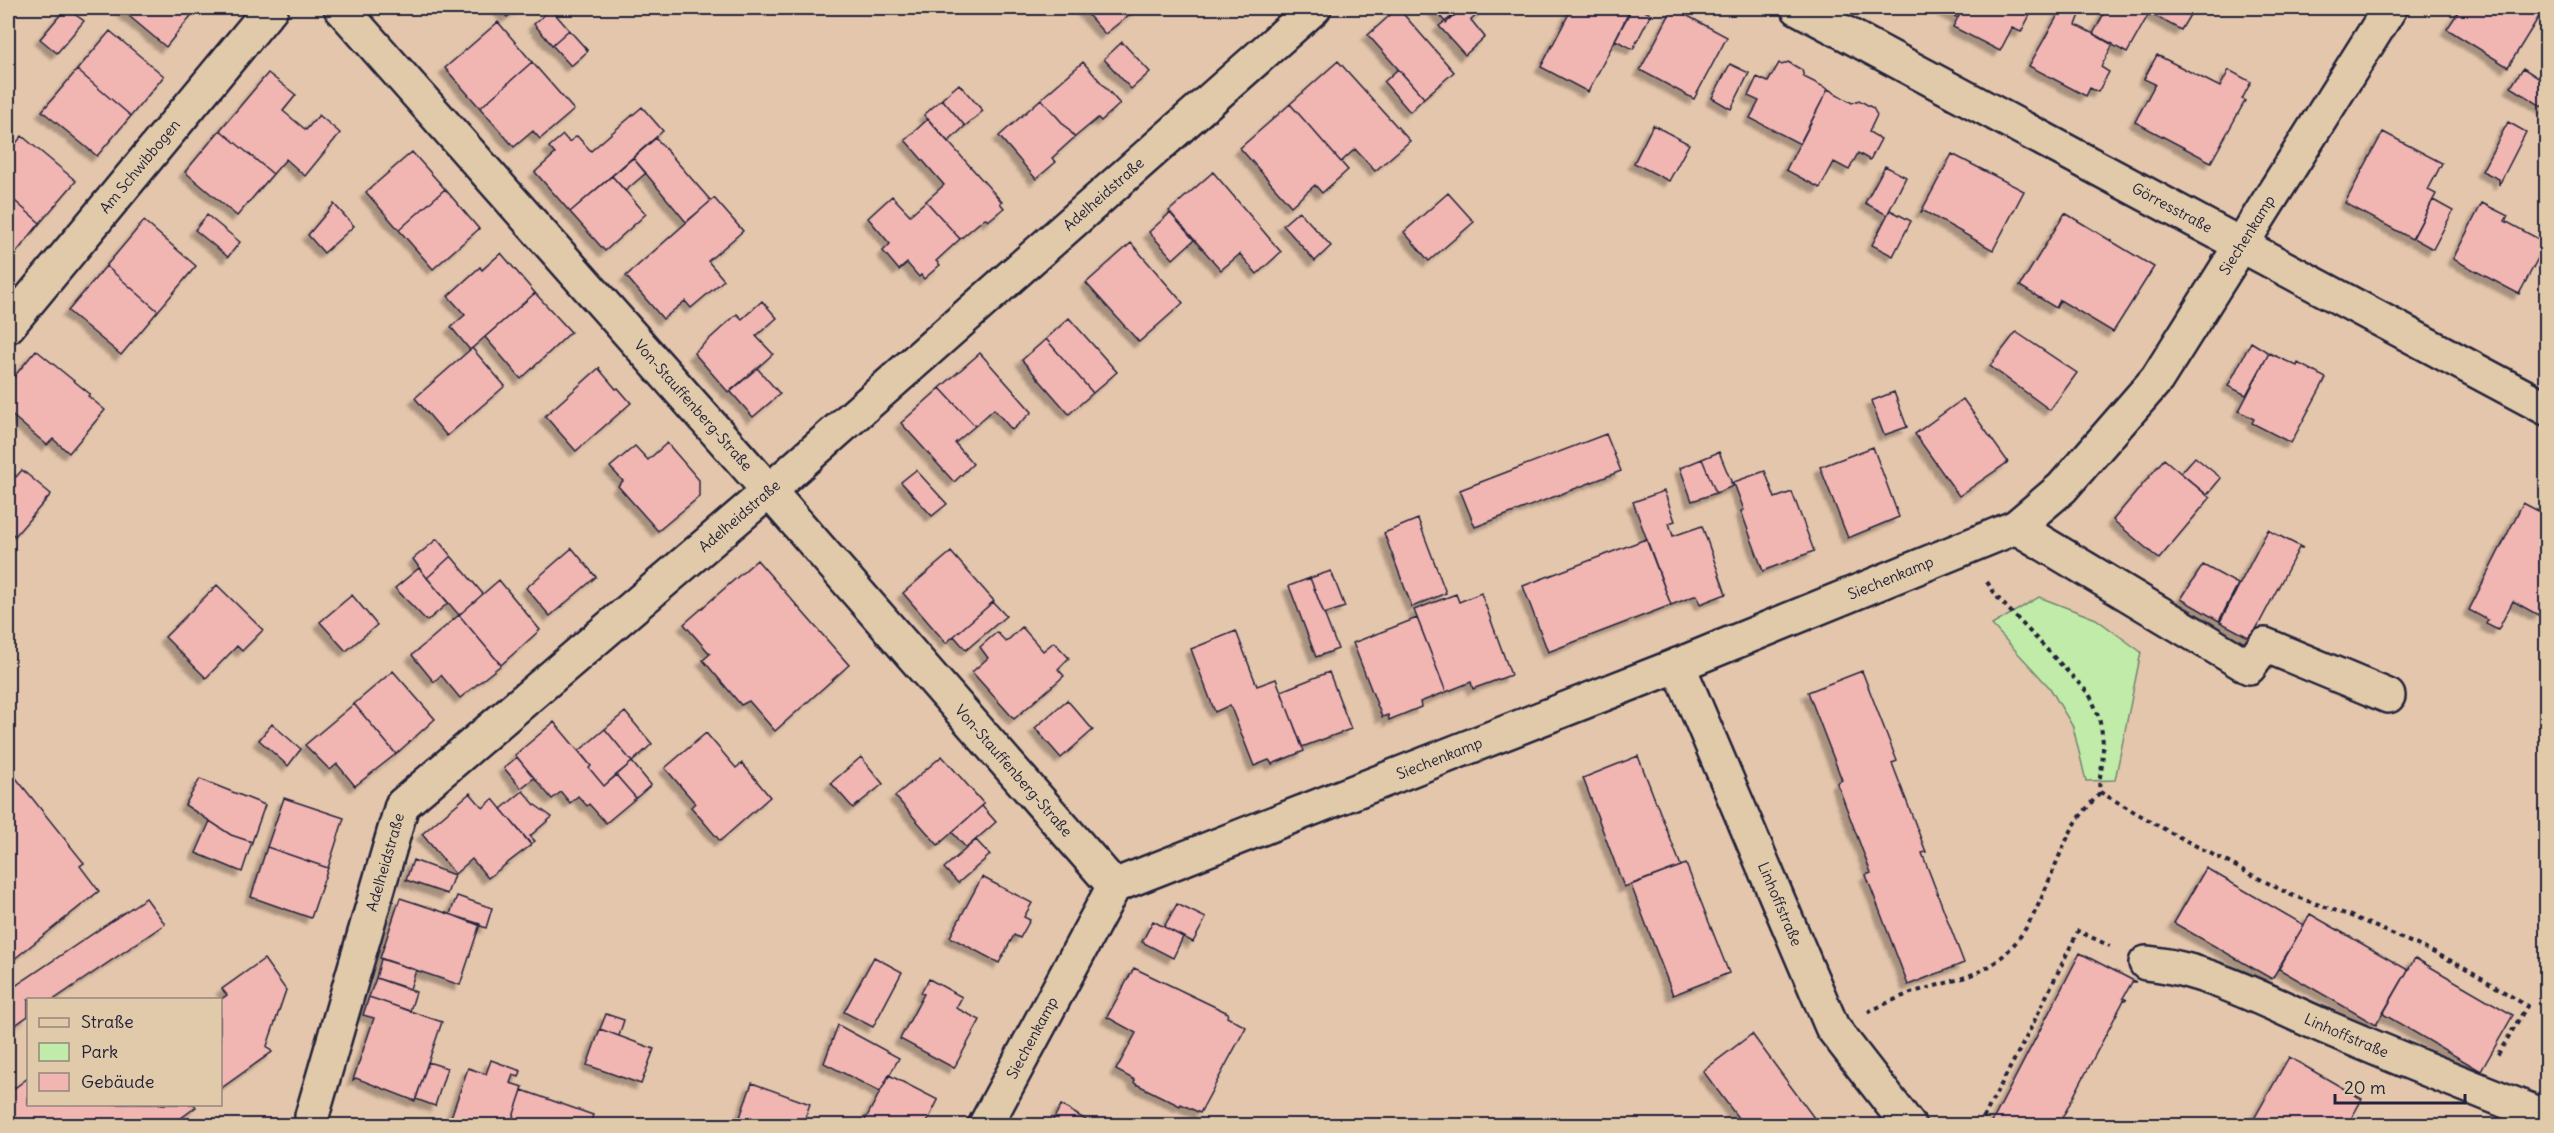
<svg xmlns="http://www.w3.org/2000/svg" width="2554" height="1133" viewBox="0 0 2554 1133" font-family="Delius,sans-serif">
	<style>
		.green { fill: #c1eba8; stroke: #728672; stroke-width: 1.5 }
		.building { fill: #f1b5b2; stroke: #22223b; stroke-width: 1.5; filter: url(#shadow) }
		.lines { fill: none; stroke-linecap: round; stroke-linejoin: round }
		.minor-casing { stroke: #22223b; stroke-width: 38 }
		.path { stroke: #22223b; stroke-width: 4; stroke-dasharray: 4.5 4.5; stroke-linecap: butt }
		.minor { stroke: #e1caaa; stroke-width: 33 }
		.labels { text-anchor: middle; stroke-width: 4.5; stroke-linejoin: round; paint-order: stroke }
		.street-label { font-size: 15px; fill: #22223b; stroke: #e1caaa }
	</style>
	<defs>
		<filter id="shadow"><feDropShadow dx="-5.5" dy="5.5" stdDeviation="1.5" flood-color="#0004"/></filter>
	</defs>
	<rect width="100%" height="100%" fill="#e4c6ac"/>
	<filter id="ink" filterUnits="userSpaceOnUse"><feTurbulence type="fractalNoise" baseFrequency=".0167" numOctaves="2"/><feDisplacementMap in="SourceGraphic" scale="12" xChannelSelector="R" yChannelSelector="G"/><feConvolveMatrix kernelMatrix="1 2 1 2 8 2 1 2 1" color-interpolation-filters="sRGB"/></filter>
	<g filter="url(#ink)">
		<!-- green -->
		<path class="green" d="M2039,597L2096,619L2141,652L2115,780L2086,781L2073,727L2050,688L1992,625Z"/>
		<!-- building -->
		<path class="building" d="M66,8L84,21L57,53L40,39Z
			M126,8H189L194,12L166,47L123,11Z
			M498,8H519L507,17Z
			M1082,8H1138L1105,34Z
			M1398,8L1454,72L1424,98L1368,35Z
			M1433,8H1463L1446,23Z
			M1463,8H1485L1471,20L1485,37L1465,55L1439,26Z
			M1572,8H1632L1588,92L1541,67Z
			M1631,8H1638L1651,14L1633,49L1615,40Z
			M1673,8L1727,37L1694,99L1640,70Z
			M1944,8H1963L1958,18L1943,10Z
			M1963,8H2025L2032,11L2021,32L2012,28L2000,51L1953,27Z
			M2062,8L2080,15L2076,25L2113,44L2101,67L2109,72L2098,92L2090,88L2086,96L2029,66Z
			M2107,8H2152L2127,53L2093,34Z
			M2152,8H2194L2181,30L2149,13Z
			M2461,8H2527L2540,15L2508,67L2447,29Z
			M551,9L569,30L552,45L534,24Z
			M498,22L532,62L480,108L445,68Z
			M569,30L588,51L571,66L552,45Z
			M110,31L164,76L131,116L77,70Z
			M1122,42L1150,72L1131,89L1104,59Z
			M2157,55L2220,87L2229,70L2251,82L2242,99L2245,101L2211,162L2135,122L2155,84L2144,79Z
			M1338,61L1410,141L1375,171L1355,149L1341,162L1290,104Z
			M532,62L574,110L540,139L533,131L514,147L480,108Z
			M1083,62L1120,104L1101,121L1098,118L1075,137L1041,99Z
			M1788,62L1802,70L1804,77L1828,89L1800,144L1750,118L1759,101L1748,96L1757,77L1768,82L1779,63L1782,65Z
			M1730,64L1749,73L1731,109L1712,98Z
			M2523,68L2546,83V109L2511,87Z
			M1398,69L1424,98L1410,112L1384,82Z
			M77,70L131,116L97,156L42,111Z
			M268,73L296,95L283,111L306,130L319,115L340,133L305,176L286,159L273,174L220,130Z
			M959,84L983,111L965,126L942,99Z
			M1828,89L1852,103L1859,100L1873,108L1877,115L1869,132L1881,139L1870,160L1858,153L1849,170L1834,162L1820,188L1786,170Z
			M942,99L965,126L948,142L924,115Z
			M1041,99L1075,137L1052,158L1056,162L1036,179L999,136Z
			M1290,104L1348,170L1322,193L1315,185L1291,206L1240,148Z
			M642,107L663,131L570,212L535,172L555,154L549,147L563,135L569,142L577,136L591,151Z
			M928,119L1002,202L1000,203L1004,208L988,221L985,218L960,239L926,201L944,185L905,140Z
			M2508,122L2526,132L2499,185V179L2482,171Z
			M1653,125L1689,144L1669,181L1634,163Z
			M220,130L273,174L237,216L185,172Z
			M2383,132L2442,163L2428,190L2436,194L2412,239L2345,203Z
			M22,136L76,181L40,223L8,195V153Z
			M656,138L711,201L686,222L633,158Z
			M412,152L445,189L399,230L366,192Z
			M1952,154L2024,191L1993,250L1924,211L1921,212Z
			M633,158L646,173L625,191L612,176Z
			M1885,166L1906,177L1887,215L1865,203Z
			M1213,172L1281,252L1257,274L1240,254L1221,270L1169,211Z
			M612,176L646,214L605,251L570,212Z
			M445,189L479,229L433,269L399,230Z
			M1448,193L1474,222L1429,261L1404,232Z
			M8,195L40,223L8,263Z
			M892,196L910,215L926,201L960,239L936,261L940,265L924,279L921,275L919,277L907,263L899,270L883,251L890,244L868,218Z
			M714,198L743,231L708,261L724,280L691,308L685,301L663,319L626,276Z
			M2433,200L2453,211L2433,249L2413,238Z
			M2482,203L2508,216L2505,221L2544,242L2546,237V243L2519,294L2453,259Z
			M334,204L354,226L324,253L308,235Z
			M1890,210L1911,221L1893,256L1872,245Z
			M1299,211L1331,246L1315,261L1283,225Z
			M1170,213L1194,240L1173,259L1149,232Z
			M2065,213L2154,267L2113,332L2060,300L2056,308L2020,286Z
			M207,215L240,242L228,257L195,230Z
			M144,221L196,266L158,311L106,266Z
			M1131,243L1183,303L1139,342L1086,283Z
			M501,253L535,293L470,350L451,327L465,315L448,296L480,267L482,270Z
			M106,266L158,311L121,355L68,311Z
			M535,293L571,332L521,379L485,337Z
			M762,301L777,318L756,336L773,354L729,393L694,353L737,314L742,319Z
			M1069,318L1117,372L1093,393L1046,339Z
			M2016,332L2077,373L2050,410L1990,366Z
			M1046,339L1093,393L1069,414L1022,360Z
			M2251,342L2269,353L2246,395L2228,386Z
			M472,348L505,386L447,436L415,398Z
			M36,350L90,394L88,396L105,410L69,453L53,439L47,445L8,412V384Z
			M980,353L1032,412L1012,430L994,409L975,426L940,388Z
			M2269,353L2297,366L2298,363L2326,378L2291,443L2252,423L2254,419L2239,411Z
			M600,367L599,369L616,389L618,388L631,403L576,451L545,416Z
			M757,368L780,394L753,417L730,391Z
			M940,388L975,426L955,443L973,464L954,482L901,423Z
			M1894,392L1907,427L1884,435L1871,401Z
			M1963,399L2008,462L1959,496L1915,434Z
			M1606,434L1621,471L1475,527L1460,490Z
			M667,443L699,480V497L658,531L618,486L623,481L610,467L635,446L648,460Z
			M1873,447L1899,517L1848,538L1820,467Z
			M1719,452L1733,486L1716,493L1702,459Z
			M2195,457L2221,478L2207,495L2181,473Z
			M1702,459L1716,493L1692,501L1680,468Z
			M2164,459L2210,498L2159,559L2113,520Z
			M22,470L51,494L15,536L8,530V471L16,477Z
			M916,470L947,504L932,516L901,482Z
			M1765,471L1775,498L1792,492L1814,551L1763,571L1741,511L1744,510L1735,486L1731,483Z
			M1664,491L1675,521L1669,523L1673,536L1702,526L1726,594L1700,604L1697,595L1671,605L1633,502Z
			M2523,503L2546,515V599L2538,615L2513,601L2498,630L2486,624L2488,620L2469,610Z
			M1418,519L1446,593L1412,607L1384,533Z
			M2268,530L2303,548H2299L2252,637L2254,640L2220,622Z
			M437,539L451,556L427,578L413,559Z
			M1646,539L1671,605L1548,652L1523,586Z
			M572,548L596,577L550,616L526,588Z
			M951,552L994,601L946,643L903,593Z
			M451,556L483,594L459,615L427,578Z
			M757,560L849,665L775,731L749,701L741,705L703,660L710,654L684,624Z
			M2203,565L2238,584L2219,621L2181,599Z
			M419,568L448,603L427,621L395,588Z
			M1331,571L1345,607L1324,614L1310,578Z
			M1310,578L1338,649L1316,657L1289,586Z
			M499,580L540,630L501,665L459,615Z
			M217,585L263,630L242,651L237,646L206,678L165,637Z
			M1481,593L1511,675L1475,688L1473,689L1471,682L1446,692L1414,610L1456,594L1459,602Z
			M352,595L377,625L346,651L320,622Z
			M993,602L1006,616L966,650L954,636Z
			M459,615L501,665L460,698L441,675L434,682L412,655Z
			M1417,618L1446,692L1420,702L1421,707L1389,720L1388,715L1382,717L1353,643Z
			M1022,627L1043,651L1054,642L1069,658L1058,669L1064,676L1014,719L972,672L988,658L980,647L997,632L1006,642Z
			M1236,631L1257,686L1276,679L1304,751L1272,764L1269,760L1254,766L1230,705L1215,712L1191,649Z
			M393,671L435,719L396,754L354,704Z
			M1862,671L1897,761L1892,763L1926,852L1922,853L1964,963L1908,985L1866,875L1871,873L1837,783L1842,780L1808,692Z
			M1329,672L1351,729L1302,747L1281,691Z
			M1067,700L1093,730L1061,758L1035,728Z
			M354,704L396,754L355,786L337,764L330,770L305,745Z
			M625,712L652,744L632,762L605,729Z
			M554,722L591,766L589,768L604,786L616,775L636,798L606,823L589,804L587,806L578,796L570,803L561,792L552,799L515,755Z
			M272,724L301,749L288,766L259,740Z
			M605,729L632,762L604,786L589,768L591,766L579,751Z
			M706,733L736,768L742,763L770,797L720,841L691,807L695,803L665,768Z
			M942,756L984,804L938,845L895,796Z
			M1638,756L1681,866L1624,887L1583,778Z
			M517,757L534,778L521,788L504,768Z
			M861,757L883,784L853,808L831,783Z
			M632,762L651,785L636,798L616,775Z
			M8,768L84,863L80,866L99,891L8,964Z
			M200,779L265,805L252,842L231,835L185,805Z
			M523,791L535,805L552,817L530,836L535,841L531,844L501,809Z
			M470,793L483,808L493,799L531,845L488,878L472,859L455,874L422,834Z
			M284,798L344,818L328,868L267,847Z
			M982,806L996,822L966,848L952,832Z
			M210,821L231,835L252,842L242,872L196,853Z
			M976,840L990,855L958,883L944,868Z
			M267,847L328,868L311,918L251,897Z
			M413,860L454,875L447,894L406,880Z
			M1686,864L1729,973L1673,995L1631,885Z
			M2206,868L2304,925L2272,979L2174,923Z
			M982,877L1032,903L1024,917L1030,920L1020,938L1014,935L999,963L950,937Z
			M457,896L492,908L486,928L450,914Z
			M146,898L165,924L53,1000H28V1016L8,1030V991Z
			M400,898L480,924L460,985L380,958Z
			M1177,904L1206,918L1193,942L1164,927Z
			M2310,914L2408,970L2376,1025L2279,969Z
			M1153,921L1183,937L1173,958L1142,942Z
			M2080,953L2136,982H2132L2123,998L2127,1000H2124L2058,1126H1990Z
			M874,957L902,972L873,1027L844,1012Z
			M2415,958L2513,1015L2481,1071L2383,1014Z
			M264,959L286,990L267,1046L272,1052L220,1089V1000L227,995L222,989Z
			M381,959L416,970L410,989L376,978Z
			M1134,968L1228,1013L1227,1017L1246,1027L1200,1113L1181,1104L1180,1106L1134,1083L1135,1080L1116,1070L1136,1033L1107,1017Z
			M376,978L416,992L410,1011L369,997Z
			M929,979L962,997L956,1008L980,1020L954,1068L900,1039L924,994L921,993Z
			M369,997L442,1022L415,1101L356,1078L353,1080L374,1018L363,1015Z
			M606,1014L624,1020L619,1036L600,1029Z
			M838,1025L899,1058L880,1092L824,1063Z
			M600,1029L654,1049L641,1084L587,1065Z
			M1752,1034L1820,1126H1744L1703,1071Z
			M2289,1057L2362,1099L2347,1126H2250Z
			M491,1060L521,1071L519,1077L513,1075L510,1083L523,1087L510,1126H448L468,1068L486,1074Z
			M428,1062L447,1068L435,1106L416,1099Z
			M889,1075L938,1100L925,1126H862Z
			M28,1078V1104H194L196,1107L170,1126H8V1093Z
			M752,1083L810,1104L802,1126H755L739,1120Z
			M522,1090L593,1115L589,1126H510Z
			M1061,1105L1096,1126H1050Z"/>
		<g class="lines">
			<defs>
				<g id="minor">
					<path id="s1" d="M341,8L769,491L1114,886"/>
					<path id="s2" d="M1798,8L2546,408"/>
					<path id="s3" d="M8,326L271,8"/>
					<path d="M2016,527L2249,667L2265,645L2388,696"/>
					<path id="s4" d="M1678,665L1832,1027L1909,1126"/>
					<path id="s5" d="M2146,963C2207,968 2273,1005 2330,1029C2402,1060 2474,1088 2546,1117"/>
					<path id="s6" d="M312,1116L402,805L769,491L1314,8"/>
					<path id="s7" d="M985,1126L1114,886L1678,665L2016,527L2062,488L2157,379L2390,8"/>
				</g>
			</defs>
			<!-- minor casing -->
			<use href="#minor" class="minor-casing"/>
			<!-- path -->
			<path class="path" d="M1987,582L1998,598L2089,694C2101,717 2105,738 2102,764C2101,775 2098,781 2100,792L2171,833L2291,895L2351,916L2424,948L2462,966L2527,1006L2497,1056
				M1868,1012C1883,1005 1899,997 1914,992C1939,984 1965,980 1988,967C2035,938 2046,879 2070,833C2077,818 2090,805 2100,792
				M1979,1126L2027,1036L2078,931L2110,946"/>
			<!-- minor -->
			<use href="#minor" class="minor"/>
		</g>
	</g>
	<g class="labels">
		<!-- street labels -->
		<g class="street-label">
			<text dy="5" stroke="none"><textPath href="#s3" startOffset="207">Am Schwibbogen</textPath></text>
			<text dy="5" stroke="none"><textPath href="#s6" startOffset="1254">Adelheidstraße</textPath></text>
			<text dy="5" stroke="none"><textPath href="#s2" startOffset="424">Görresstraße</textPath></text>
			<text dy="5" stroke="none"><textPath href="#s7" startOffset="1618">Siechenkamp</textPath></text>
			<text dy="5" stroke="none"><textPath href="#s1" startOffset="531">Von-Stauffenberg-Straße</textPath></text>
			<text dy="5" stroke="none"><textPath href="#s6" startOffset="768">Adelheidstraße</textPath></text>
			<text dy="5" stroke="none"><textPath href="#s7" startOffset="1108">Siechenkamp</textPath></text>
			<text dy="5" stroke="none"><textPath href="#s7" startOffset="622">Siechenkamp</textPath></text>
			<text dy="5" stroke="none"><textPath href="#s1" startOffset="1017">Von-Stauffenberg-Straße</textPath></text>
			<text dy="5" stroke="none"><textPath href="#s6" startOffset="264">Adelheidstraße</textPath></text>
			<text dy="5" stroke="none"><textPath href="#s4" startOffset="260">Linhoffstraße</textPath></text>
			<text dy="5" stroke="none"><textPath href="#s5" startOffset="214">Linhoffstraße</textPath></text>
			<text dy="5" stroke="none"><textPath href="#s7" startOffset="100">Siechenkamp</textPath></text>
		</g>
	</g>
	<!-- margin -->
	<rect width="2554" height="1133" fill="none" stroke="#e1caaa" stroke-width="30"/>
	<rect x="15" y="15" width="2524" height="1103" fill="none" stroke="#22223b" stroke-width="2" filter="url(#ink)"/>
	<!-- legend -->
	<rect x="27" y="998" width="195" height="108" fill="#e1caaa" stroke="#95877e" stroke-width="1.5"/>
	<rect x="39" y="1018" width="30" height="9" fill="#e1caaa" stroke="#95877e" stroke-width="1.5"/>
	<text x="81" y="1028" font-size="18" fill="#22223b">Straße</text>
	<rect x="39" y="1043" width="30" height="18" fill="#c1eba8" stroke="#95877e" stroke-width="1.5"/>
	<text x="81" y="1058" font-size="18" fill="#22223b">Park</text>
	<rect x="39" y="1073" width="30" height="18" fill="#f1b5b2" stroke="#95877e" stroke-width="1.5"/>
	<text x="81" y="1088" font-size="18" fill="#22223b">Gebäude</text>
	<!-- scale -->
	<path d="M2335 1094v9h130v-9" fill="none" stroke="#22223b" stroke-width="3"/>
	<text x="2344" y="1094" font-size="18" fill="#22223b" stroke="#e1caaa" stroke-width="4.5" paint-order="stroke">20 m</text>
</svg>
